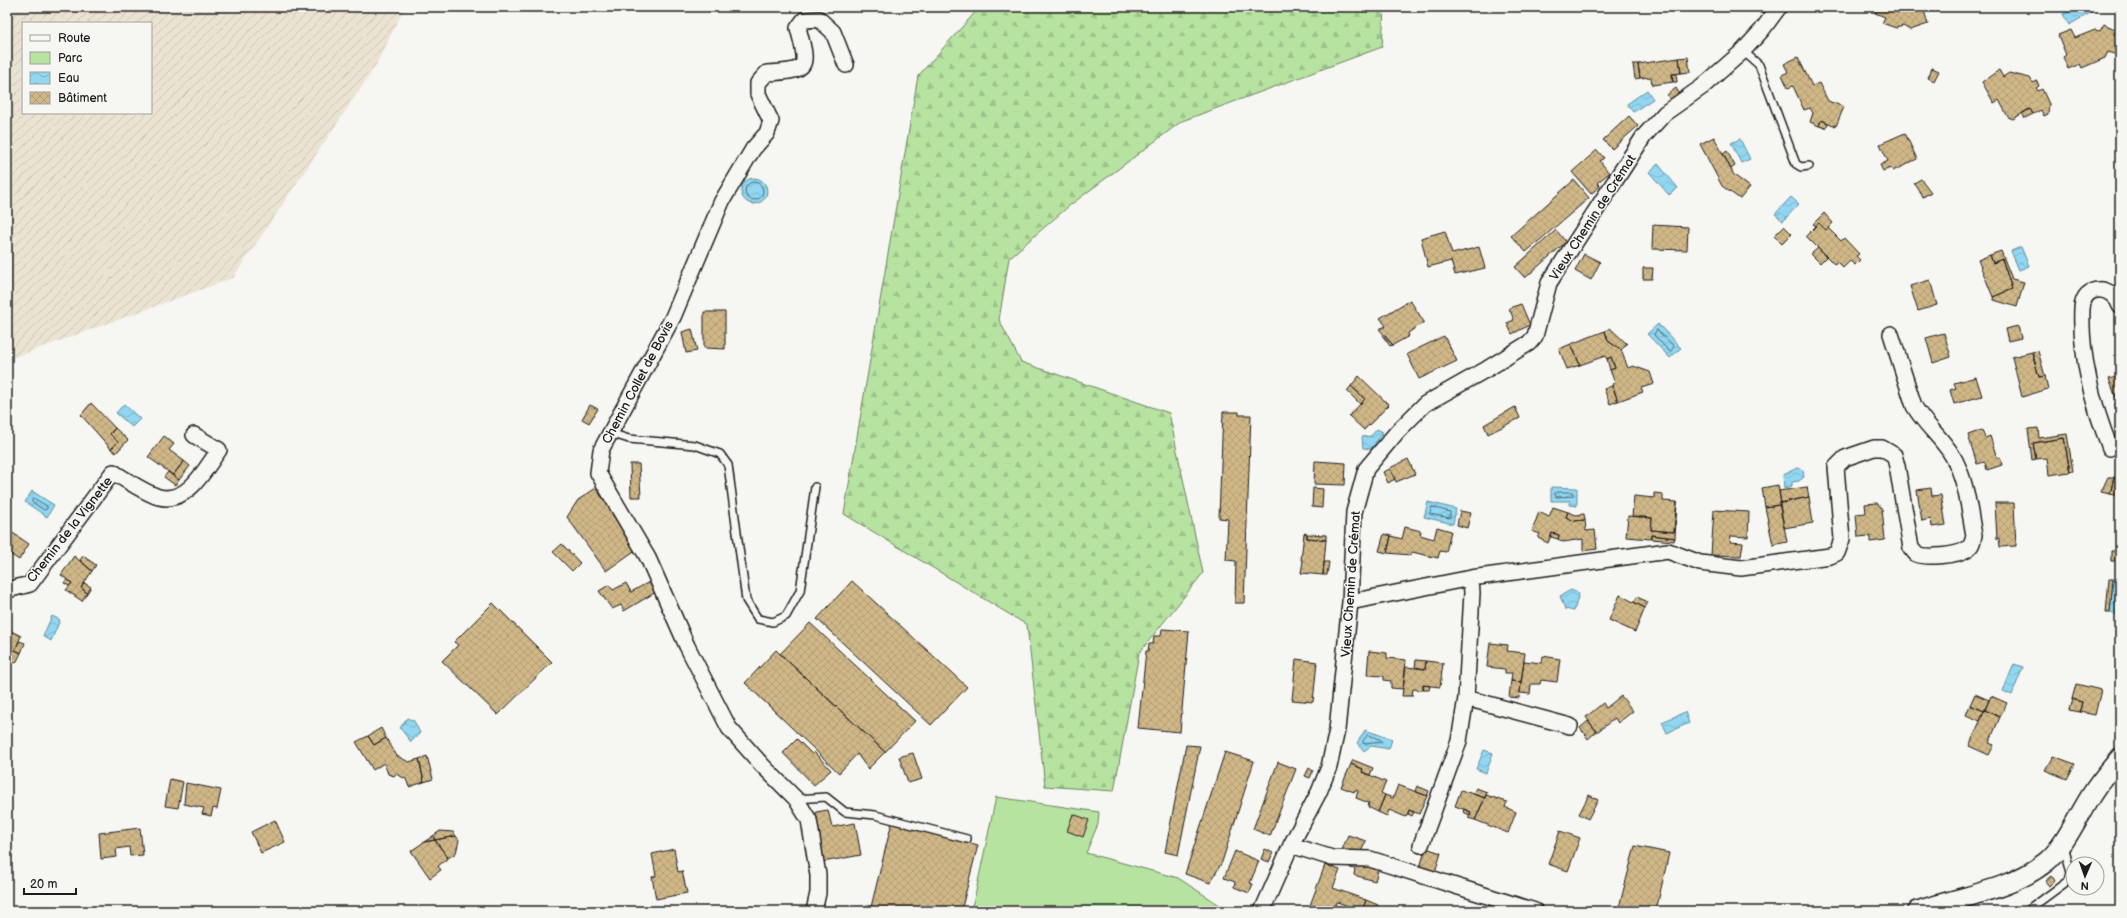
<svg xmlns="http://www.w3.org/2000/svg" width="2127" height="918" viewBox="0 0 2127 918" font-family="'Balsamiq Sans',sans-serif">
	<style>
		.industrial { fill: url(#industrial-furrows); fill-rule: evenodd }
		.forest { fill: url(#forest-firs); stroke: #6a805e }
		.park { fill: #b7e3a1; stroke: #6a805e }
		.water { fill: url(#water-waves); stroke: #628c9c }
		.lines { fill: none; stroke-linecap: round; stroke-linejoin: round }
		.shore { stroke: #4b6772; stroke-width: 1 }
		.building { fill: url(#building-cross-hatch); stroke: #1c1c1c }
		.service-casing { stroke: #1c1c1c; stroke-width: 10 }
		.minor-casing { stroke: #1c1c1c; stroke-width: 18 }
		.tertiary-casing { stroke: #1c1c1c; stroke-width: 22 }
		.service { stroke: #f6f6f2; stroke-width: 7 }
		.minor { stroke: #f6f6f2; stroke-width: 15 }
		.tertiary { stroke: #f6f6f2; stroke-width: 19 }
		.labels { text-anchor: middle; stroke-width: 3; stroke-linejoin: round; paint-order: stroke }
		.street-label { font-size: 13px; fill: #1c1c1c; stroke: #f6f6f2 }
	</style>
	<defs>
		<pattern id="industrial-furrows" width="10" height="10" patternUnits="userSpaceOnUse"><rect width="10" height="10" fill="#ebe3d2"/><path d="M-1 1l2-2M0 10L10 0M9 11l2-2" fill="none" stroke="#c9c2b4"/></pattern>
		<pattern id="forest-firs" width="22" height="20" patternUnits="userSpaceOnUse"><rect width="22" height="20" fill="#b7e3a1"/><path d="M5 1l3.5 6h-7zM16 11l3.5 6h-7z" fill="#9dc28a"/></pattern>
		<pattern id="water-waves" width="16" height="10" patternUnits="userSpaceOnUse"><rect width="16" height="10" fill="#91d7f2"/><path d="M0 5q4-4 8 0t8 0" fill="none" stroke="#7cb8cf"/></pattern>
		<pattern id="building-cross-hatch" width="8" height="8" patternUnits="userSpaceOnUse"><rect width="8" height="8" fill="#d0b787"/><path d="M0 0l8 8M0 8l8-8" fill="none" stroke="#b29d74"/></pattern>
	</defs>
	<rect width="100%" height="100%" fill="#f6f6f2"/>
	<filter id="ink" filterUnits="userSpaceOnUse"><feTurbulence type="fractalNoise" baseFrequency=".025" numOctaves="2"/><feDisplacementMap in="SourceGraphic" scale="8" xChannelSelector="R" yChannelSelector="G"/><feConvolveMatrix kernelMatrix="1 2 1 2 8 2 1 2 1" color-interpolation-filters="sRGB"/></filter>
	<g filter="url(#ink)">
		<!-- industrial -->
		<path class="industrial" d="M7,7H405L375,67L233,278L15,357L7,353ZM23,23H151V113H23Z"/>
		<!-- forest -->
		<path class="forest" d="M980,7H1384L1382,47L1182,121L1069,206L1009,258L999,320L1021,362L1169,413L1203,573L1139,653L1114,791L1045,786L1027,625L844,514L918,76Z"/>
		<!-- park -->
		<path class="park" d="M996,797L1099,812L1098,824L1086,853L1178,878L1229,911H970L975,896Z"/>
		<!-- water -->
		<path class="water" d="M2076,7H2092L2093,9L2092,12L2069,25L2063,14Z
			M1647,90L1653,99L1633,112L1627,104Z
			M1740,139L1750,159L1741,163L1731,143Z
			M1658,164L1678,188L1669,195L1649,172Z
			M741 191a13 13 0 1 1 26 0a13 13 0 1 1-26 0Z
			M1791,197L1799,204L1783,221L1775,214Z
			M2021,247L2029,266L2019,270L2011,251Z
			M1658,324L1681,348L1670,358L1647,334Z
			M124,404L140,419L132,427L116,413Z
			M1377,429L1383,432L1371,449L1363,448L1362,437L1371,436Z
			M1797,468L1803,470L1804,477L1799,481L1792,482V486L1784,488L1783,475Z
			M1551,487L1577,488V506L1570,505V501H1551Z
			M32,491L54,505L47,517L25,502Z
			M1428,502L1456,509L1453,524L1424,517Z
			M2113,579L2120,580V615L2110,613Z
			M1571,590L1579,593L1574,611L1565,609L1560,596Z
			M52,616L60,620L51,641L43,636Z
			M2014,664L2023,667L2012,695L2003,691Z
			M1685,712L1689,723L1667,733L1662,722Z
			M407,718L414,721L420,733L411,742L400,728Z
			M1365,730L1392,739L1389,749L1371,746L1364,751L1357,743Z
			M1484,750L1493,753L1486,773L1476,769Z"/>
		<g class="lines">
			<!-- shore -->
			<path class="shore" d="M745 191a9 9 0 1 1 18 0a9 9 0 1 1-18 0Z
				M1657,330L1674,346L1671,351H1669L1654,335Z
				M1557,492H1572L1573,496L1556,497L1555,493Z
				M33,498L47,506V509L44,510L32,502Z
				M1432,507L1450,512V518L1430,514Z
				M1368,735L1381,740L1382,742L1364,744L1363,741Z"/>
		</g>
		<!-- building -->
		<path class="building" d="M1754,7H1767L1761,14Z
			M1877,7H1923L1928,24L1910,30L1903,26L1896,28L1882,23L1885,17L1875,13Z
			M2104,24L2117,30L2115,34L2120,36V56L2108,52L2105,58L2082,68L2080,64L2068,69L2063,57L2066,55L2058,35L2071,30L2075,38L2095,30L2100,31Z
			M1688,57L1690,72L1681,73L1679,58Z
			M1798,57L1812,86L1819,83L1828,101L1844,107L1836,126L1821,120L1819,126L1810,122L1813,113L1810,108L1804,110L1793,86L1788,88L1782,75L1788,72L1784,64Z
			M1679,58L1681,73L1672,74L1673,82L1652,85L1651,77L1640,78L1638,64Z
			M1633,64H1638L1640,78L1635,79Z
			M1932,68L1939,71L1934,81L1928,78Z
			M1999,70L2003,77L2009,73L2030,78L2033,83L2037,81L2039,86L2036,88L2038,91L2042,89L2049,104L2048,114L2044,116L2041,110L2033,114L2030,109L2013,119L2008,117L1999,100L1994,103L1982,82Z
			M1672,74H1676L1677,82H1673Z
			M1676,88L1679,93L1670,100L1667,95Z
			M2030,109L2033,114L2025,118L2022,113Z
			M1629,116L1638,126L1612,149L1603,140Z
			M1821,120L1828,123L1826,128L1819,126Z
			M1905,133L1917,159L1893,171L1891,168L1883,171L1880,165L1888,161L1880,144Z
			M1714,137L1734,175L1750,187L1740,199L1722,186L1700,144Z
			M1597,150L1604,158L1600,161L1609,173L1597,183L1600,186L1591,194L1572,172Z
			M1727,151L1735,166L1731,169L1723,154Z
			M1921,179L1931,192L1923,197L1914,183Z
			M1574,180L1589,198L1526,252L1511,236Z
			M1824,213L1833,223L1826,230L1819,223L1816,226L1813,224Z
			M1819,223L1826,230L1828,228L1841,241L1844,238L1859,254L1856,256L1860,260L1855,265L1850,261L1843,268L1837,262L1834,264L1806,236Z
			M1653,225L1688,227L1687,250L1652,249Z
			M1784,226L1792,234L1782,244L1774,236Z
			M1556,230L1566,242L1525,278L1515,267Z
			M1445,231L1452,254L1479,247L1485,268L1455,275L1451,261L1428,267L1421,238Z
			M1818,248L1826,257L1820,263L1811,254Z
			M2001,251L2012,279L2024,282L2017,307L1994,300L1993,297L2012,289L2002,259L1993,263L1990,255Z
			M1584,254L1600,262L1591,280L1575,271Z
			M1990,255L1993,263L2002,259L2012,289L1993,297L1978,260Z
			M1643,268H1653L1652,279H1643Z
			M1930,280L1937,305L1918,311L1910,286Z
			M1410,300L1424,322L1408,333L1409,336L1393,345L1379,329L1386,326L1380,318Z
			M1521,304L1530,325L1512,334L1507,323L1514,320L1509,308Z
			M704,312H725V349L704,348Z
			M2018,326L2021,338L2008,341L2005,329Z
			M1610,328L1627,344L1621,350L1608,341L1605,331Z
			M692,329L697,351L686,353L682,332Z
			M1605,331L1608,341L1621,350L1628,368L1633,366L1650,372L1654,384L1641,388L1643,392L1618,401L1612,384L1615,383L1610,370L1615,368L1611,357L1607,359L1605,356L1580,365L1571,344Z
			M1944,333L1951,357L1933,363L1926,338Z
			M1382,335L1393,345L1390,346Z
			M1444,336L1457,361L1419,379L1407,354Z
			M1571,344L1580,365L1567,369L1559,349Z
			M2038,351L2045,376L2039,377L2032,352Z
			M2032,352L2039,377L2045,376L2048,389L2022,397L2012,357Z
			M1611,357L1615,368L1610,370L1607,359Z
			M1359,376L1389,405L1364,430L1349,416L1365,399L1351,386Z
			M2120,376V414L2118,415L2115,404L2118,403L2109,379Z
			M1976,377L1982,396L1954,404L1950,390L1956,388L1954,383Z
			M1351,386L1365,399L1360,404L1347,391Z
			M1612,386L1618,401L1610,404L1604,389Z
			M91,403L115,428L110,434L118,442L111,449L81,415Z
			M590,405L598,409L589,423L582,419Z
			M1515,407L1520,418L1488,434L1484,425Z
			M1223,412H1239V415H1251L1244,603H1235L1236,561L1226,560L1228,519L1219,518Z
			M115,428L128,440L116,453L111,449L118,442L110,434Z
			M2038,428L2039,438L2067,434L2073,471L2070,472L2064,438L2033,443L2036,459L2032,460L2028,429Z
			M1982,430L1985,438L1990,436L1997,458L2000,457L2002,465L1987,470L1985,462L1977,464L1968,435Z
			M164,436L174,444L169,450L184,461L173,475L148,457Z
			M2064,438L2070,472L2049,475L2047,458L2036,459L2033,443Z
			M1408,459L1415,474L1396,482L1390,468Z
			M184,461L190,466L179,480L173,475Z
			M1315,461L1346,463L1345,485L1314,484Z
			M630,464H639L641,497H631Z
			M1390,469L1395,479L1388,483L1383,472Z
			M2120,470V496L2110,494L2114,477L2118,478Z
			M168,472L179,480L175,485L164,477Z
			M2108,477H2114L2110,494L2101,492Z
			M1778,485L1781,503L1780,505L1765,507L1762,488Z
			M1807,487L1809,497L1781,503L1779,491Z
			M596,488L637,549L606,571L567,517L578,500Z
			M1313,488L1323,489L1322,508L1312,507Z
			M1931,488L1932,496L1941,495L1946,525L1932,527L1931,519L1922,521L1917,490Z
			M1654,493L1663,494V501L1677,502L1674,532L1651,530L1652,518L1632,516L1634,496L1654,498Z
			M1809,497L1813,523L1784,528L1779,503Z
			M1677,502L1675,538L1651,535V539L1626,537L1628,516L1652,518L1651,530L1674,532Z
			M1877,503L1882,509L1885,540L1870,542V536L1858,537L1856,514L1866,513L1865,504Z
			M1995,503H2014L2016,546L2000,547L1999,538L1997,539Z
			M1780,505L1787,542L1773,545L1765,507Z
			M1553,507L1568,512L1566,517L1574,521L1585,520L1586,531L1595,530L1597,549L1583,551V539L1563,542L1558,539L1559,535L1552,533L1548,543L1538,538L1540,534L1532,531L1539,512L1549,517Z
			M1714,510L1749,512L1748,537L1731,536L1730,542L1743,543L1741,556L1711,555Z
			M1460,511L1471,513L1467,528L1457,525Z
			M1568,512L1576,515L1584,514L1585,520L1574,521L1566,517Z
			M1405,527L1421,531L1420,535L1434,539L1437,527L1451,531L1446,552L1440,551L1438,558L1412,552L1411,555L1387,553L1391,536L1402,539Z
			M7,529L29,544L19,560L7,552Z
			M1304,533L1307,534V538L1326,540L1323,575L1301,573L1303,561L1301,560Z
			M1552,533L1559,535L1558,539L1551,537Z
			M1307,534L1326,535V540L1307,538Z
			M1384,534L1391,536L1387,553L1379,551Z
			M1651,535L1675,538L1674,541L1651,539Z
			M562,544L580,563L572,571L553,552Z
			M2111,551H2116L2115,561H2111Z
			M74,556L92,571L81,588L87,593L82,601L66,590L72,583L61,575Z
			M83,556L96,565L92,571L80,560Z
			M1324,562H1329L1327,575H1323Z
			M67,579L72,583L69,586L64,583Z
			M2109,579H2113L2110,613H2106Z
			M852,581L967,687L931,725L817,619Z
			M649,582L656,592L624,611L621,605L612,609L599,591L609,585L613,590L626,583L631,592Z
			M84,583L91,587L87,593L81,588Z
			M1620,595L1645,608L1635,632L1609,620Z
			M1637,597L1648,602L1645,608L1634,602Z
			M493,603L552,662L498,715L442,661L458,645L454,642Z
			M810,623L915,721L885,752L780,654Z
			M7,629L21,636L15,650L21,653L16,663L7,659Z
			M1162,629L1189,631L1180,732L1138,728L1146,651H1148L1149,644H1153L1154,636H1161Z
			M19,641L25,643L21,653L15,650Z
			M1490,643L1508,645L1507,651L1525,653L1521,682L1511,681L1512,673H1505V669L1487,667Z
			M776,650L885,752L868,769L857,754L839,773L745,683Z
			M1369,651L1387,653V658L1406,660L1403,689L1391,688V681L1384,680V676L1367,675Z
			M1543,656L1560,659L1557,682L1541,680L1540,684H1531L1530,694L1520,693L1524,661L1542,663Z
			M1296,659L1317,662L1313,702L1292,700Z
			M1416,660L1426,661L1425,669L1415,667Z
			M1426,661L1443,663L1440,687L1423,685V690L1413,689L1412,696H1402L1406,667L1425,669Z
			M1511,681L1521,682L1519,698L1509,697Z
			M2076,684L2101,690L2095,715L2080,712L2082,702L2072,699Z
			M1423,685L1430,686L1429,690H1423Z
			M1975,694L1989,700L1984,711L1970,705Z
			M1621,696L1633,711L1618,723L1615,718L1597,732L1586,717L1603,703L1606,708Z
			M1991,696L2007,703L2000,717L1985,710Z
			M2072,699L2082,702L2080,712L2069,710Z
			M1970,705L1984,711L1980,721L1966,715Z
			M1985,710L2000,717L1989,743L1994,745L1989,755L1969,746Z
			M1588,721L1597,731L1588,739L1580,728Z
			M381,728L386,738L374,745L368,736Z
			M368,736L374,745L386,738L397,756L409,762L419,759L424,782L409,787L406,779L396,774L394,776L388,774L384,763L373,770L356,742Z
			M797,739L812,754L814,752L831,770L814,785L783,753Z
			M1186,745L1200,746L1178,855L1165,852Z
			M1225,752L1254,761L1222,862L1210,883L1185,874Z
			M913,753L922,779L908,783L899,757Z
			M427,756L433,779L424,782L419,759Z
			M2053,756L2075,764L2067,779L2045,770Z
			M1353,760L1373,768L1370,775L1362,772L1363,769L1351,764Z
			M1278,762L1296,769L1270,836L1253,829Z
			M1351,764L1363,769L1362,772L1386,782L1381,793L1385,795L1378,812L1368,807L1369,803L1356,798L1358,791L1355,790L1354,792L1341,787Z
			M1309,768L1313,771L1310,778L1305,776Z
			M170,779L183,782L178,808L165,806Z
			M186,783L221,790L217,809L213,808L211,816L202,814L204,808L184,804Z
			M1398,785L1427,796L1419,814L1409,810L1406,817L1389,810L1387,816L1378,812L1385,795L1393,798Z
			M1417,786L1429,791L1427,796L1415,791Z
			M1476,788L1487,792L1485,798L1473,794Z
			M1461,790L1485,798L1475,820L1468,818L1471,812L1455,806Z
			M1486,795L1507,802L1505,807L1516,812L1508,833L1475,820Z
			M1589,795L1598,800L1588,819L1579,814Z
			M1464,809L1471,812L1470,815L1463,812Z
			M828,810L832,827L855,823L861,855L823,862L816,812Z
			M1409,810L1414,812L1412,816L1408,814Z
			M1073,814L1089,820L1083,837L1067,831Z
			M275,820L285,842L261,853L251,832Z
			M892,822L978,845L961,911H870Z
			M140,828L143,855L130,856L129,847L116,849L117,857L101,859L99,833Z
			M440,831L453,832L456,836L435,840L433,836Z
			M1560,831L1580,838L1568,871L1548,864Z
			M1348,835L1366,841L1359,856L1342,850Z
			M433,836L435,840L424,842Z
			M456,836L459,840L456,853L448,858L435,840Z
			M435,840L448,858L438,866L441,870L430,878L411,851L424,842Z
			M1635,846L1669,853L1656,911H1618Z
			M1426,848L1441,853L1435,872L1420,867Z
			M674,849L678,872L682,871L687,893L656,899L652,877L656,876L652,854Z
			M1265,849L1273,853L1269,862L1261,859Z
			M1235,851L1259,861L1250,883L1253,884L1249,893L1234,887L1235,882L1224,878Z
			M1351,862L1378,870L1375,881L1354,875L1355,869L1350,868Z
			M1325,865L1340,870L1333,888L1366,900L1362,911L1337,902L1333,911L1327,909L1326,911H1316L1309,908Z
			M2051,876L2054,881L2049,886L2045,881Z
			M1366,900L1378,905L1376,911H1362Z"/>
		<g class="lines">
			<defs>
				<path id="service" d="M1743,51L1759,65L1796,164L1801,167L1809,166
					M610,433L629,439L695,445L720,454L728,465L746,600L758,619L773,622L786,616L800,591L815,487
					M796,799L826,797L845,812L875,815L967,839
					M2027,911L2069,880L2071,873L2064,845"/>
				<path id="minor" d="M2110,448C2093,405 2080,356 2082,309C2083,283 2113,285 2120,306
					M7,587L11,589L30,584L113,472C124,479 147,494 159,497C188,504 205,469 219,450L194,435
					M1350,602L1471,578L1668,551L1700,563L1741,568L1830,556L1837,553L1842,539L1836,467L1845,458L1874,448H1882L1894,455L1897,466L1911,548L1916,554C1926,558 1957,556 1967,549C1972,546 1973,541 1974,535C1969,509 1966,478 1952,455C1941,437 1924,424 1914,406L1891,334
					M1466,698L1570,726
					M1291,845L1332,858L1370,859L1535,911
					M1421,845L1459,741L1466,698L1472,593L1471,578
					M814,911L818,893V875L809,820L796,799L762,765L729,728L687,646L648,558L598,473L601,450L673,317L722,201L753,149L767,133L771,121L758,94V83L767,73C809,71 809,68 798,28L804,20L819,19L833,32L846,65
					M1262,911L1291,845L1319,792L1329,767L1337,730L1350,602L1354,512L1366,469L1397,432L1425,404L1487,369L1529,343L1535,336L1549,283L1644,136L1665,113L1702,87L1743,51L1762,30L1779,7"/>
				<path id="tertiary" d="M1918,911C1961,896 2009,891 2046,862C2064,848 2079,814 2092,794C2100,781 2110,770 2120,758"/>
			</defs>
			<!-- service casing -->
			<use href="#service" class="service-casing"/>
			<!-- minor casing -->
			<use href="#minor" class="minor-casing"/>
			<!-- tertiary casing -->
			<use href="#tertiary" class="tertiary-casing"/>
			<!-- service -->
			<use href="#service" class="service"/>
			<!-- minor -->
			<use href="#minor" class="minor"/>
			<!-- tertiary -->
			<use href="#tertiary" class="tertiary"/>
		</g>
	</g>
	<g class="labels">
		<!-- street labels -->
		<g class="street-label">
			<text transform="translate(1592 217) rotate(-57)" y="5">Vieux Chemin de Crémat</text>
			<text transform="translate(637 382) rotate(-62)" y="5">Chemin Collet de Bovis</text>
			<text transform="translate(69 529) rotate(-52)" y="5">Chemin de la Vignette</text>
			<text transform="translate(1350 584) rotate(-86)" y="5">Vieux Chemin de Crémat</text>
		</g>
	</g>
	<!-- margin -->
	<rect width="2127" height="918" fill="none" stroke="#f6f6f2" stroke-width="24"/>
	<rect x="12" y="12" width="2103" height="894" fill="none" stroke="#1c1c1c" stroke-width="1.5" filter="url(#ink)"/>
	<!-- legend -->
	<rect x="22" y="22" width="130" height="92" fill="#f6f6f2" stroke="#9f9f9c"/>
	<rect x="30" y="35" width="20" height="6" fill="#f6f6f2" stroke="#9f9f9c"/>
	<text x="58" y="42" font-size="12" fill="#1c1c1c">Route</text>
	<rect x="30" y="52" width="20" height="12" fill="#b7e3a1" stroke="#9f9f9c"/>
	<text x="58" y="62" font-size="12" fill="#1c1c1c">Parc</text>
	<rect x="30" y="72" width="20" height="12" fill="url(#water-waves)" stroke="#9f9f9c"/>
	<text x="58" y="82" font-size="12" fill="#1c1c1c">Eau</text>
	<rect x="30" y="92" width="20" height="12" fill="url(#building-cross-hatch)" stroke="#9f9f9c"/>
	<text x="58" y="102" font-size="12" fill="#1c1c1c">Bâtiment</text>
	<!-- north arrow -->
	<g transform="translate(2085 876) rotate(182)"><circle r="19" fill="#f6f6f2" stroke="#9f9f9c"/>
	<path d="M0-3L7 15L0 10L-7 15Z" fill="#1c1c1c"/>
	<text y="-6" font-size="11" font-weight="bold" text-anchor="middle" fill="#1c1c1c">N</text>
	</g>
	<!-- scale -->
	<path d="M24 888v6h52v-6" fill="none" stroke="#1c1c1c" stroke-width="2"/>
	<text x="30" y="888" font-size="12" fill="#1c1c1c" stroke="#f6f6f2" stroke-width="3" paint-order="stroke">20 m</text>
</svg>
